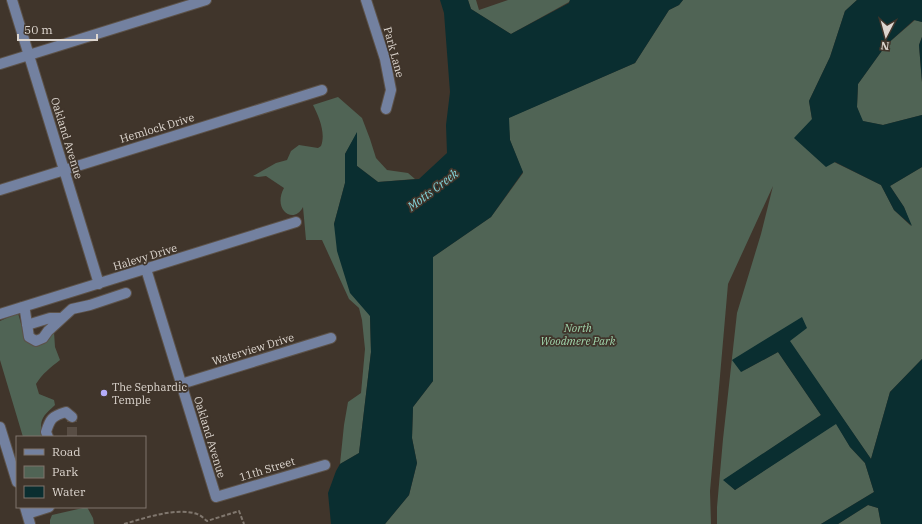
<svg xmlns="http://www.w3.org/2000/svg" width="922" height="524" viewBox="0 0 922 524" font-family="'IBM Plex Serif',serif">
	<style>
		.green { fill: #506455 }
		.water { fill: #0a2e30 }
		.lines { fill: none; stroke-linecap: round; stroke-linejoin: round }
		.minor-tunnel { stroke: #584d44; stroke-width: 10; stroke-dasharray: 10 5; stroke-linecap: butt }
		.minor-casing { stroke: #5c5249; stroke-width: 12 }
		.path { stroke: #80776e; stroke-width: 2; stroke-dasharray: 4 2; stroke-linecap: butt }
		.minor { stroke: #7381a0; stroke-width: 10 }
		.poi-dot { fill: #b4acf9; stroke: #40352b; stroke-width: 1.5 }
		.labels { text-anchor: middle; stroke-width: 3.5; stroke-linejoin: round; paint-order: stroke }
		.street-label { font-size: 11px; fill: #ddd6cf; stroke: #40352b }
		.park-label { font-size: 11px; font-style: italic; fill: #a1d7ae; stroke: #40352b }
		.poi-label { font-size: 11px; fill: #ddd6cf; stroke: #40352b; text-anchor: start }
		.water-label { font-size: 12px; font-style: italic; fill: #83d5db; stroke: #40352b }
	</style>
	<rect width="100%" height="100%" fill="#40352b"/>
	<!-- green -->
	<path class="green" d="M468,0H476L479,10L508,0H570L569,2L511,34L471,9Z
		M683,0H857L845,11L830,57L809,101L812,119L834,162L881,185L894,210L911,226L904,207L890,186L922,167V359L890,392L871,459L789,341L741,372L778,352L821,415L724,480L735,490L836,423L850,447L865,463L874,492L821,524H717V507L723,439L737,313L761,234L773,186L728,284L710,491L711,524H385L409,495L417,463L412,438L413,407L433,381V257L491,217L523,173L510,140L508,118L635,63L669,10L679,5Z
		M915,20L922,22V37L919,45L922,82V115L883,125L862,121L857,107L858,84L886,45Z
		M338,97L362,118L370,139L376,158L387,170L408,173L415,179L378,182L357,166V133L345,154V183L334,224L370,316L371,352L359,453L340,464L344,425L348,402L361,393L365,349L362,320L359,308L349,299L322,240H306L303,207C294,225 272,210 284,188L266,176L258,177L253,176L276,163L287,160L291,151L299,145L318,148L321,146C326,133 319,117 313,105Z
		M18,313L25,338L37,345L43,344L54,332L55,347L60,360C51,367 42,374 36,384L39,394L54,400L55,405C43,416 38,420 43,437H23L0,360V321Z
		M868,505L878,508L881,524H838Z
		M87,507L93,518L94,524H50V520L52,515Z"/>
	<!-- water -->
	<path class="water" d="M440,0H468L471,9L511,34L569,3L570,0H683L679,5L669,10L635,63L509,118L510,140L523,172L491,217L433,257V381L413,407L412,438L417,463L409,495L385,524H331L328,493L336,471L340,464L359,453L371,352L370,316L350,293L337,251L334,224L345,183V154L357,132V166L378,182L419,179L447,153L446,125L450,92L444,13Z
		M857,0H922V22L914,20L886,45L858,84L857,107L863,121L883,125L922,115V167L890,186L904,207L912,226L894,210L881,185L835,162L826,167L794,138L812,119L809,101L830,57L845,11Z
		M922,37V82L919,45Z
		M802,317L807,328L790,341L871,459L890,392L922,359V524H881L878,508L868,505L838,524H821L874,492L865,463L850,447L836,424L735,490L723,480L821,415L778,352L741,372L732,360Z"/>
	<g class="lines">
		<!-- minor-tunnel -->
		<path class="minor-tunnel" d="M72,437V417"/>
		<defs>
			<path id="minor" d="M12,0L99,284
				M366,0L385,59L391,90L386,109
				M0,64L206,0
				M0,190L322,90
				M146,269L216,497L325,465
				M22,307L25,311L29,337L36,341L43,338L48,331L72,309L90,305L126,293
				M0,314L296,222
				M27,325L50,318H61
				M181,384L331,338
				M0,427L17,482
				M48,437L46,432C50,419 52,416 66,412L72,417
				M25,507L30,524
				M27,514L49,507"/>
		</defs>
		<!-- minor casing -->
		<use href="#minor" class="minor-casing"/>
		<!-- path -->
		<path class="path" d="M124,524C145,518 176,507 197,514C201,515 204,519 207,521L239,511L244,524"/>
		<!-- minor -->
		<use href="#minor" class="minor"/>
	</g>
	<!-- markers -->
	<circle class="poi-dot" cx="104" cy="393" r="4"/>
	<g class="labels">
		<!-- street labels -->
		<g class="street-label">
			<text transform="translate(394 52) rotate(75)" y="4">Park Lane</text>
			<text transform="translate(157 128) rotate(-17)" y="4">Hemlock Drive</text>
			<text transform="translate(67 138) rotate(73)" y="4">Oakland Avenue</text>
			<text transform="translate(145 257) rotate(-17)" y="4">Halevy Drive</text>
			<text transform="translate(253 349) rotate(-17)" y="4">Waterview Drive</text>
			<text transform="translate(210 437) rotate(73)" y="4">Oakland Avenue</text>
			<text transform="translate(267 469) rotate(-17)" y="4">11th Street</text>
		</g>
		<!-- park labels -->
		<g class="park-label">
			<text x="578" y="332">North<tspan x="578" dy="13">Woodmere Park</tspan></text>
		</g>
		<!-- poi labels -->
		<g class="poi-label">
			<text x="112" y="391">The Sephardic<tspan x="112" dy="13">Temple</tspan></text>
		</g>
		<!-- water labels -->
		<g class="water-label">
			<text transform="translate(433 190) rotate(-37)" y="4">Motts Creek</text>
		</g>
	</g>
	<!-- legend -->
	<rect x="16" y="436" width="130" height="72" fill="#40352b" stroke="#7f756d"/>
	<rect x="24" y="449" width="20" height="6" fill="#7381a0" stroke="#7f756d"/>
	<text x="52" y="456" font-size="12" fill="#ddd6cf">Road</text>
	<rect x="24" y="466" width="20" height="12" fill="#506455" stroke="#7f756d"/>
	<text x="52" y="476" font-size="12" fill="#ddd6cf">Park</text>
	<rect x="24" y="486" width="20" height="12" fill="#0a2e30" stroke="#7f756d"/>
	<text x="52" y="496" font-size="12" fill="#ddd6cf">Water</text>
	<!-- north arrow -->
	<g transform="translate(886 36) rotate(186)" stroke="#40352b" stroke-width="3" paint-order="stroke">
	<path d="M0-3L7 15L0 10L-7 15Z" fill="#ddd6cf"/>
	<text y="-6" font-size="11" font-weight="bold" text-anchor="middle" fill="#ddd6cf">N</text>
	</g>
	<!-- scale -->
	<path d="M18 34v6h79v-6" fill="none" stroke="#ddd6cf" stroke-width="2"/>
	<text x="24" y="34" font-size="12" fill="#ddd6cf" stroke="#40352b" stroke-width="3" paint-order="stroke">50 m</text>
</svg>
